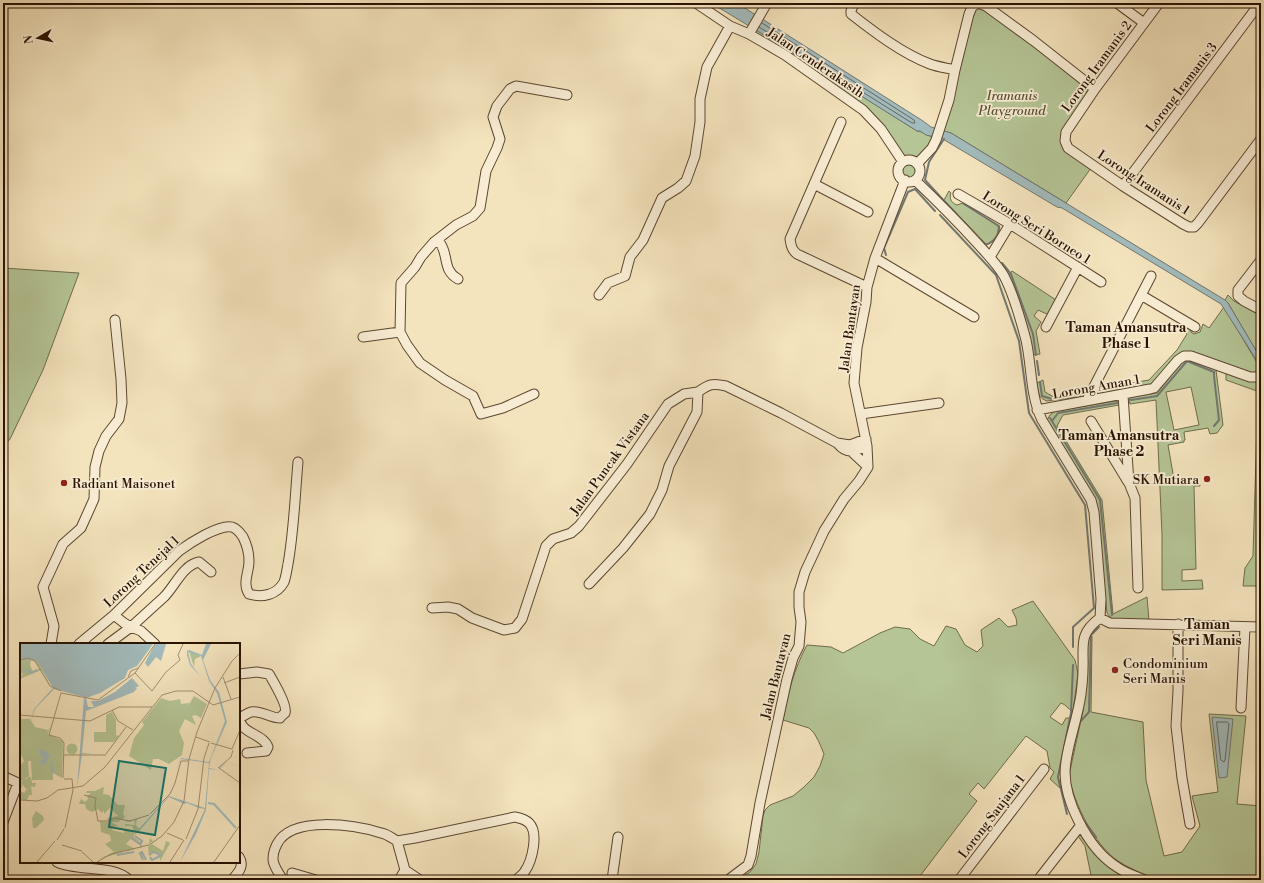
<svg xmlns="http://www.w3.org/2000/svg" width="1264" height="883" viewBox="0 0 1264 883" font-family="'Libre Bodoni',serif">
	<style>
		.green { fill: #b5c596; stroke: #6f6c4b; fill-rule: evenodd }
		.water { fill: #a2bbbc; stroke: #727771 }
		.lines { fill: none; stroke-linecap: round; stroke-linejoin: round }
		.shore { stroke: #66665e; stroke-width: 1 }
		.stream { stroke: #727771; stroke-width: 2 }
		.minor-casing { stroke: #5c462f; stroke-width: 11 }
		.minor { stroke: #f8edd4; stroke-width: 9 }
		.poi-dot { fill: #8f2418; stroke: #f8edd4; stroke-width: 1.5 }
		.labels { text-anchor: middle; stroke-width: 3.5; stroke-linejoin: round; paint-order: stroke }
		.street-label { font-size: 13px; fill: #291200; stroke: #f8edd4 }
		.park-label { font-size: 13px; font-style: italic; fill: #5a5134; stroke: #f8edd4 }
		.poi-label { font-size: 13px; fill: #291200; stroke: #f8edd4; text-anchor: start }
		.neighbourhood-label { font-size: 14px; font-weight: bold; fill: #291200; stroke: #f8edd4 }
		.inset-river { fill: none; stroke: #a2bbbc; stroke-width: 2 }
		.inset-road { fill: none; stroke: #a39071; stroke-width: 1 }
		.view { fill: #0f766e; fill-opacity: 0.15; stroke: #0f766e; stroke-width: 2 }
		.inset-edge { fill: none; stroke: #291200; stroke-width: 2 }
	</style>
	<rect width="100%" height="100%" fill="#f4e4bd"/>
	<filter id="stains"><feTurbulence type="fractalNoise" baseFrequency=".005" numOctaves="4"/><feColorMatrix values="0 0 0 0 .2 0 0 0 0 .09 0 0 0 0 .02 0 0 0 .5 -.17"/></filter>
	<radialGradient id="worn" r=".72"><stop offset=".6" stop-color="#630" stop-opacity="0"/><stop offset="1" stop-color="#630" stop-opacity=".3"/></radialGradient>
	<!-- green -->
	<path class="green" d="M979,8H984L1086,85L1087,90V96L1061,134V143L1091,168L1066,203L951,133L943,131L953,100L972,15L974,11Z
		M755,29L917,131C922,131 927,136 933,137C931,142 921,156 916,158C912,159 907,157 903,155L880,122L754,34Z
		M901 171a8 8 0 1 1 16 0a8 8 0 1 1-16 0Z
		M949,191L951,193C949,198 951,203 957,205L963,203L998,226C1000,234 993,242 986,244L944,200Z
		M3,268L79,273L43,370L10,439L3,447Z
		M1012,271L1056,300L1049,315L1038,310L1034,316L1041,322L1036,331L1040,354L1033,355C1029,326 1020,302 1009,275Z
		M1228,295L1234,301L1261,316V359L1228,303L1225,300Z
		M1224,307L1259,366L1256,371L1253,374L1180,354L1177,355L1152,384L1098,395L1095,392L1097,389L1149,380L1177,350L1187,334L1184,331L1187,326L1189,327L1191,332L1194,334L1200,332L1203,324L1209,328Z
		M1187,360L1214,368L1216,370L1223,425L1217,433L1210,434L1208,428L1184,432L1185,440H1184V442L1168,445L1175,485L1199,481L1200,486H1194L1196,569L1182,570V581L1202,580L1203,589L1162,590V534L1156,400L1130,404L1129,400L1132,397L1157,393L1182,363ZM1191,387L1199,425L1174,430L1166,392Z
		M1228,373L1261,380V586H1243L1245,568L1253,556L1257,423V391L1226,380V374Z
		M1043,380L1045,392L1054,397L1085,391L1087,389L1088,390L1087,396L1047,401C1038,398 1038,392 1037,383Z
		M1116,401L1119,402V405L1063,415L1057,426L1102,500L1113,614L1147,597L1149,621L1115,619L1111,618L1107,613L1096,503L1047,420L1050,415L1055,411Z
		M1033,601L1075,660L1078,674L1073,711C1068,710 1066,704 1061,703L1050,717L1062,725L1066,718H1070L1058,777L1060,788L1050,779L1054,772L1050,768L1047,751L1026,736L984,789L978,783L969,794L977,801L917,880H893L892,876L888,877L884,880H737L750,872L756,864L759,852L763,816L765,810L770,805L793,796L804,787L814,777L820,766L824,754L819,742L814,733L809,728L783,720C789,691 793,671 807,645L831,647L843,653L880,633L895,627L910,629L920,639L934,646L946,626L956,629L965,645L977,652L983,646L981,630L999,618L1008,627L1017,625L1016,618L1012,610Z
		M1092,636L1091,712L1143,722L1146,780L1164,856L1182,852L1200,826L1192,796L1218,792L1209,714L1246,716L1237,804L1261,806V880H1153C1142,872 1129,869 1118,861C1095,846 1073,802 1069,775L1083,711L1086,652L1088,640Z
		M1079,835H1083L1095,849L1141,880H1092L1085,846L1078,836Z"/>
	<!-- water -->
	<path class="water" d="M711,3H737L923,121L931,127L951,133L1225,300L1228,303L1261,359V367L1221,304L1062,208L1057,207L941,138L926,135L920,131H917L769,38Z
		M1212,717L1233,719L1227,777L1219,778Z"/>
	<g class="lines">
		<!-- shore -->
		<path class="shore" d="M759,27L912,123H915L914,120L762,23
			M1217,722H1227L1229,724L1225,760L1224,762L1221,760Z"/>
		<!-- stream -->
		<path class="stream" d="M944,139L929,162L925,180L957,215
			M964,204L999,226C1000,234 994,243 985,245L982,242
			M940,215L996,275L1019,341L1029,413L1085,505L1094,608L1073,627V647
			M886,255L884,248L908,192L915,189L935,211
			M1002,263L1011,274L1033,334L1036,355
			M1037,361L1039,375
			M1214,376L1219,420L1214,426
			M1040,382L1042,396L1052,399L1062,397
			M1131,400L1157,396L1187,361L1214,372V375
			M1050,418L1100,500L1112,615
			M1052,421L1058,413L1117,403
			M1070,762L1079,723L1089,712L1091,635L1099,627
			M1067,814L1058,777L1071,713L1073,665
			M1085,822L1096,837"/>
		<defs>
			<path id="minor" d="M696,3L730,26L749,34L785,55L863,110L881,129L903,162
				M854,3L851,11V14C874,32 903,54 930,64C938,67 947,68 955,70
				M1117,3L1144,23
				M1159,3L1095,89L1066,132L1065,141L1068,148L1123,186L1183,224L1189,227H1194L1198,223L1261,139
				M749,34L767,3
				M841,122L790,239C791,246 792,250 797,254L867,287
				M898 171a11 11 0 1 1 22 0a11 11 0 1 1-22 0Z
				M917,164L932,148L936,140L949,100L955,70L969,14L972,7L978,3L986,6L1034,41L1095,89
				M915,180C936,200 957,221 977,243C986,253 997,264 1004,276C1013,293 1021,321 1026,340C1032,367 1030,395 1042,420L1091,500L1094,512L1101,599L1100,618C1078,634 1084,646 1083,669C1083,677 1082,686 1081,694C1078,717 1069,739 1066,762C1060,796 1088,849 1117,867C1125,873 1136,876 1145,880
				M814,184L868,212
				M1123,186L1260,3
				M958,194L1010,224L1101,282
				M434,242L440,243C449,255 442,270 458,279
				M990,257L1010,224
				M875,258L974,317
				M1261,260L1238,290V296L1244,301L1261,310
				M599,295L608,283L625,276L630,257L643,240L662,198L678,188L686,181L695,156L700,122V99L707,67L730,26
				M1141,295L1195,327
				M1046,327L1078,267
				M363,337L400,332
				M534,394L503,408L481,414L473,396L445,380L420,363L407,345L400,332L401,283L415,267L421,257L434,242L456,225L473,216L480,208L486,171L497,148L500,139L493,117L497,106L510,89L516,86L567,95
				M1123,395L1129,483L1135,498L1138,588
				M1087,400L1151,276
				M1037,410L1150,389L1154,388L1178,360L1184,356H1191L1250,377H1258L1261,374
				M861,414L939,403
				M1091,421L1128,482
				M838,444C847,455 856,451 867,446
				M852,452L868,467
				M589,584L623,548L650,514L662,490L669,466L697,412L698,392C709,384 712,383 726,386L781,413L837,443L850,445L866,439
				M432,608L448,607L458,609L472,618L504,630L515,628L522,619L546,546L553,539L571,533L579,526L627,464L668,404L684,394L698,392
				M114,615L124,623L131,627C142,617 153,607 164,597C175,586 183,565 199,562L211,572
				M1100,618L1110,623L1261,627
				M1178,624V691L1176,726L1182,778L1190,824
				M51,644L54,626L43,587L63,544L81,528L94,499L95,467L99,451L106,436L119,419L122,403L121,379L115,320
				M79,644L114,615L179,551C190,543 219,524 232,527C238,529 240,533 243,537C247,545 249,553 249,561C249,573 242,583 249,594C262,598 277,595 284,582C286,577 287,569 288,564C294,530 295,496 298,462
				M108,644L131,627L141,631L155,644
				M239,674L257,672L269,674C273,681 288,706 285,713C285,713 280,717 280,718C270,718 261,710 251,712C248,713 243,716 240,718C239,733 264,734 268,747L266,751L247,753
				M1241,708L1245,627
				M3,776L18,783L3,822
				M397,841L415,838L515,817C520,818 525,819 529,823C539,833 532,861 525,871C523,875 519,877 516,880
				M397,841L405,870L420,880
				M57,862C77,872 113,864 129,880
				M292,873L316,880
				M232,880C238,873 245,866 239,857
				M283,880C274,866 269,860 277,844C292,815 355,825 381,833C387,834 392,838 397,841
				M399,880L405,870
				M612,880L618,837
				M728,880L748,865L751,856L760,803L787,679L793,658L799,646L801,622L799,607V592L805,572L824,531L844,499L859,481L868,467L867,446L854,383L857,348L866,302L867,287L875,258L905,180
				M959,880L1044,769
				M1038,880L1081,825"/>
		</defs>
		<!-- minor casing -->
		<use href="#minor" class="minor-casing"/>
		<!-- minor -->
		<use href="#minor" class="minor"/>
	</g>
	<!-- markers -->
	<g class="poi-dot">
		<circle cx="1207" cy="479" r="4"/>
		<circle cx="64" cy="483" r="4"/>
		<circle cx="1115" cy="670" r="4"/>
	</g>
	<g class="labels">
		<!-- street labels -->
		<g class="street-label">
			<text transform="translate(816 62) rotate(34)" y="5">Jalan Cenderakasih</text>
			<text transform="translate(1096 66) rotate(-54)" y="5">Lorong Iramanis 2</text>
			<text transform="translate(1181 87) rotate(-53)" y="5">Lorong Iramanis 3</text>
			<text transform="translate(1144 182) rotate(33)" y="5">Lorong Iramanis 1</text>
			<text transform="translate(1037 227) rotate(32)" y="5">Lorong Seri Borneo 1</text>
			<text transform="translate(849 328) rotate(-82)" y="5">Jalan Bantayan</text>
			<text transform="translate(1096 386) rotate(-10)" y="5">Lorong Aman 1</text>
			<text transform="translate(609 463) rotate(-54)" y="5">Jalan Puncak Vistana</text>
			<text transform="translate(141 571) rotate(-43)" y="5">Lorong Tenejal 1</text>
			<text transform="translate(775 676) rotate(-76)" y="5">Jalan Bantayan</text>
			<text transform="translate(991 816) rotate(-53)" y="5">Lorong Saujana 1</text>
		</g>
		<!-- park labels -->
		<g class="park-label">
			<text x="1012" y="100">Iramanis<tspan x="1012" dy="15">Playground</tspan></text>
		</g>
		<!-- poi labels -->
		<g class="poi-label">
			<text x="1199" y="484" text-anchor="end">SK Mutiara</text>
			<text x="72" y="488">Radiant Maisonet</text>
			<text x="1123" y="668">Condominium<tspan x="1123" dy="15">Seri Manis</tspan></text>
		</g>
		<!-- neighbourhood labels -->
		<g class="neighbourhood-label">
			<text x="1126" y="332">Taman Amansutra<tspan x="1126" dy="16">Phase 1</tspan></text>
			<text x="1119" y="440">Taman Amansutra<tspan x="1119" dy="16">Phase 2</tspan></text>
			<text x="1207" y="629">Taman<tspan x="1207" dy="16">Seri Manis</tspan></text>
		</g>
	</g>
	<!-- overview -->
	<g transform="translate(20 643)">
		<rect width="220" height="220" fill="#f4e4bd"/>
		<path d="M169,8L181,13L175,16L174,24ZM4,15H11L18,19L32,46L21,27L0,36L4,28L9,29L5,27L0,33V18L11,17L10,22L13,29L20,25L13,17L0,18ZM174,53L187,61L181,75L176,72L172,73L176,82L165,76L159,88L164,100L162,112L149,121L139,116H133L131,127L109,113L114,95L124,82L122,79L141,55L150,58L160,56L161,61L169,60L168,63ZM92,69L96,77V92L99,93L94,99H74V89H86V72ZM0,76H10L15,84L28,87L26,91L30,84L28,91L43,98L42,135L33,130V137H12L11,118H8L9,134L0,139V123L4,118L0,109ZM46.5 106a5.5 5.5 0 1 1 11 0a5.5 5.5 0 1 1-11 0ZM7,134H11L12,140H16L15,144L11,143L12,152H9L7,157H0V148L5,150V147L8,148L1,140L3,144H0V140ZM84,144L83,151L89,152L98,162H105L103,171L105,174L98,179H91L98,183L93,184L92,187L104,190V186L114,188L112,183H105V181L115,182L114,177L110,179L104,178L103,180L104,178L117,176L116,182L120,187L115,188L113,193L121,200L123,198L121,203L129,200L130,195L133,198L141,193L130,200L122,203V204L105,209L107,207H104V209L79,216L94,209L85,201L91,198L90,192L81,189L80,178L88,179L87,175L98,173L90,165L84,171V167L82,170L78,166L72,169L66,166L65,161H59L61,156L65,159L68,156L67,153L71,150H66L67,148H75ZM112,194L120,201V205L115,206L106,201ZM16,168L23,173L24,177L16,185H13L12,175ZM153,195L140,218V211L134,209L129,212L128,204L132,201L143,208L146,198L150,200Z" fill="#b5c596" fill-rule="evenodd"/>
		<path d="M0,1H133L117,23L108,27L105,35L80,50L66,55L68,64H74L71,58H78L95,49L112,35L119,43L115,45H117L114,49L66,68L62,110L73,111H62L57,145L64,54L34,46L15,66L11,78L14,66L33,45L17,18L0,16ZM135,1H146L141,18L136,14L128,24L125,20ZM186,1H191L183,17L190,37L199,49L207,79L191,115L189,125L198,127L201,123L207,119L213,121L220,124L207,119L198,127L189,126L186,167L176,191L160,219L185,166L179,165L167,160L164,161L149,154L120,187L106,200L149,153L185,165L189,120L161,116L156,127L161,115L189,119L205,78L197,50L189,38L181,13L168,9L171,21L180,33L170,22L167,12V8L169,7L182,12ZM20,107H24L30,112L25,122L19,119L24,115L20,112Z" fill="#a2bbbc"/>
		<path class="inset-river" d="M3,29L7,27L11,30L17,27M31,118L33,130M188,160L194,161L216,185M111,195L120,201L122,198L115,193M97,212L114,209M129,212L134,209L141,213M130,214L132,217L140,213M123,217L120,210L122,209L126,217"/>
		<path class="inset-road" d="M0,17L8,15L15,18L30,43L41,48M115,30L132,48M115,30L135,1M108,34L111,28L118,25M203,34L211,56M204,40L220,34M132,48L146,29L160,17L158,12L163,1M41,50L78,57L115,30M92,67L98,78L113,87M0,72L70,78L99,64H132M29,92L40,95L44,100L43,135M29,92L41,50M176,94L190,99M191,100L212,106M212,106L220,87M86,111L106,84M44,112H86M198,125L211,114L213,107M199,125L220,140M44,136H52L53,147L45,185M155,140L161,118H168M64,152L76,155L75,163L78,178H89L95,175L110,178L129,172M0,157L17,158L27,155L38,147L63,143L85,124L142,52L156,48H173L193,62L220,54M130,171L150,151L155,140M147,190L163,197M166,196L178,166L184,115L189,100M37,197L44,186M42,202L62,208M62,209L73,219M17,219L35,198M77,219L91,211L129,202L142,193L154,179L164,158L169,116L177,89L195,45L212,18L220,10M150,219L164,197M194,219L220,182"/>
		<path class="view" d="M99,118L146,125L135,192L89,184Z"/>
		<rect width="220" height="220" class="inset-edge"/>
	</g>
	<!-- margin -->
	<rect width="1264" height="883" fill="none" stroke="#f4e4bd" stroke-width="16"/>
	<rect x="4" y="4" width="1256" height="875" fill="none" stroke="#291200" stroke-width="2"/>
	<rect x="8" y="8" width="1248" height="867" fill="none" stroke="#291200"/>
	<!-- north arrow -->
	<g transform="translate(38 38) rotate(261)" stroke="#f8edd4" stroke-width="3" paint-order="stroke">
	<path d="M0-3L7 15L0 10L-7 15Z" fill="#291200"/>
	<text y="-6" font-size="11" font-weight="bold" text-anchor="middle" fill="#291200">N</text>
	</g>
	<rect width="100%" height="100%" filter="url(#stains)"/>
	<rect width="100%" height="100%" fill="url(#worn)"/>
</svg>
